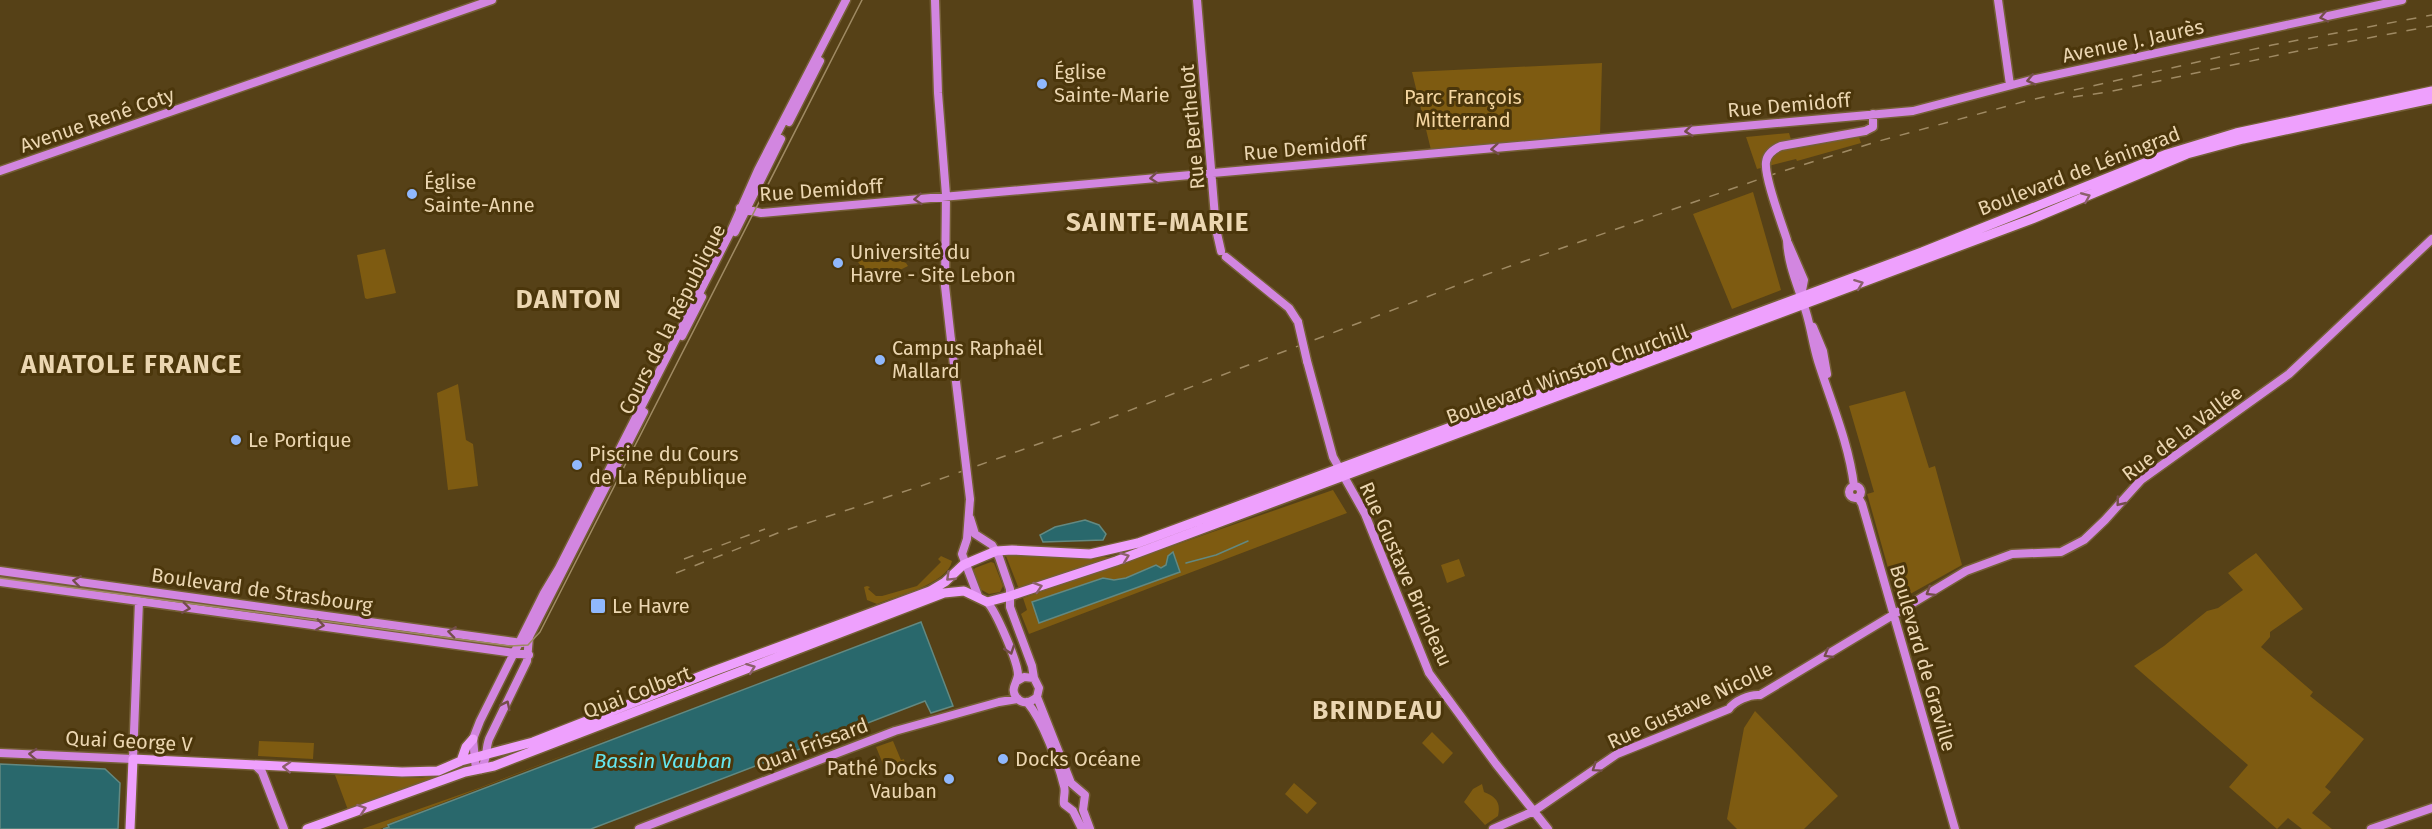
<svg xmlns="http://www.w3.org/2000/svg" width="2432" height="829" viewBox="0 0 2432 829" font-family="'Fira Sans',sans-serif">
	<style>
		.green { fill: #7e5b11 }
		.water { fill: #29686c; stroke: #638981; stroke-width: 1.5 }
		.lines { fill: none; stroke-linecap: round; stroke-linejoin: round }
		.stream { stroke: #638981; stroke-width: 1.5 }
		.secondary-casing { stroke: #745f36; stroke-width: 11 }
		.primary-casing { stroke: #745f36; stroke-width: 12 }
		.secondary { stroke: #d286e0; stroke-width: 8 }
		.primary { stroke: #eea0fd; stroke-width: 9 }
		.tram { stroke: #9f8a63; stroke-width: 1.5 }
		.rail { stroke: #9f8a63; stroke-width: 1.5; stroke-dasharray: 10 10; stroke-linecap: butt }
		.secondary-bridge-casing { stroke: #745f36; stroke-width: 11; stroke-linecap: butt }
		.secondary-bridge { stroke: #d286e0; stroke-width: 8 }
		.oneway { stroke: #744e4b }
		.oneway2 { stroke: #8c606c }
		.poi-dot { fill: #90b8fd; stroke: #4b360b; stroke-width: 2 }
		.labels { text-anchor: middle; stroke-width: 6; stroke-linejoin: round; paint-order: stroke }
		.street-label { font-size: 20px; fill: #ebd6b1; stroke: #4b360b }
		.poi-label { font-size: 20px; fill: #ebd6b1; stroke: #4b360b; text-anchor: start }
		.park-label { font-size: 20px; fill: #f4d5a0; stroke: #4b360b }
		.water-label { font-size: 21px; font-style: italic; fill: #64e6ef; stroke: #4b360b }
		.district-label { font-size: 26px; font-weight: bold; letter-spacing: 1.5px; fill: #ebd6b1; stroke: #4b360b }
	</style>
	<rect width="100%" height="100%" fill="#564117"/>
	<!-- green -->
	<path class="green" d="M1602,63L1600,136L1431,150L1412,72Z
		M1789,133L1794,149L1859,137L1861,143L1797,161L1796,159L1757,169L1746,137Z
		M1753,192L1781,290L1732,309L1693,214Z
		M385,249L396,293L367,299L365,298L357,255Z
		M869,255L892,257L906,263L908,266L896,272L866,273L858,262L862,257Z
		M458,384L466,440L473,444L478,486L448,490L437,393Z
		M1905,391L1929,468L1935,466L1962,565L1903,598L1896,596L1868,497L1867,494L1874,492L1849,406Z
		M1333,490L1347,513L1029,634L1021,614L1027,610L1023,598Z
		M2256,553L2303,609L2270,632V637L2261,647L2313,692L2310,696L2364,739L2325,787L2331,792L2312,813L2332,829H2302L2288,818L2277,829L2229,787L2248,765L2134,666L2164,646L2207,611L2218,608L2243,590L2228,573Z
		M941,556L952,561C948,584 896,596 877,604L867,600L864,587L867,586L870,587L868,589L876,596H882L917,586L941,562L938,559Z
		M1006,556L1111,557V558L1019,589Z
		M1459,559L1465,576L1447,583L1441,565Z
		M991,562L994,563L1003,586L1000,592L989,594L980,589L973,571L975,568Z
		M1755,711L1838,796L1804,829H1737L1727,819L1744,728Z
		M640,726L388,824V826L380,829H362L479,788Z
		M1432,732L1453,753L1443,764L1422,743Z
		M259,741L314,743L313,759L258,756Z
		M893,741L901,760L904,759L906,772L897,775L892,761L883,764L876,747Z
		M458,768L460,772L348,810L335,775L422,778Z
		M1294,783L1317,803L1307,814L1285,794Z
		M1482,784L1484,792C1496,797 1501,802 1498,816L1485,825L1464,802L1473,789Z"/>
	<!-- water -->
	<path class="water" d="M1085,520L1099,525L1106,534L1103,540L1043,542L1040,535L1055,527Z
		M1173,552L1180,572L1039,623L1032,602L1103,578L1114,580L1126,578L1156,565L1161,568L1166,565L1168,556Z
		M921,622L953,706L931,713L925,701L591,829H383L389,827L388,825Z
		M0,764L105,769L120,783L118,829H0Z"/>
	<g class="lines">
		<!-- stream -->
		<path class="stream" d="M1186,563L1216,555L1248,541"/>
		<defs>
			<path id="secondary" d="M935,0L938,93L946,195L945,286L951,340
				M1197,0L1216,229L1221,251
				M1998,0L2010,85
				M789,122L820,61
				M1865,131L1873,127V114
				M0,171L492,0
				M740,208L761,213L1913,111L2031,80L2402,0
				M735,232L781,139
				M1787,240C1788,266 1799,288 1806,312C1811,328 1813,345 1818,361C1831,402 1849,444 1854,486
				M1788,243L1804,280L1801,296
				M1226,257L1289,308L1298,322
				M1813,327L1823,351L1827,374
				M682,336L702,297
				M1307,361L1333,457L1365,514L1429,673L1496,764L1548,829
				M1849 492a6 6 0 1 1 12 0a6 6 0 1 1-12 0Z
				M1858,497L1862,504L1955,829
				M970,499L967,539L962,554L978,596
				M970,518L975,534L992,545L999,557L1010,589V607L1032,666L1034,678
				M0,571L522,643
				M0,582L529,655
				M987,602C996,611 1018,662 1018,675C1017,683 1010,689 1016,697C1022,705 1030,703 1037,697L1039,688L1034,678L1024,677L1017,681
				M1037,697L1071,783L1085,795L1083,810L1090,829
				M1027,702C1043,721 1058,762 1064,786C1066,792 1063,797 1064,804L1073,811L1082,829
				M0,753L133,759L139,601
				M256,766L262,772L284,829
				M481,769C488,759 485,750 489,739L527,661L529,637L644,412
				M476,770L473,739L480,721L544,593L559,568L731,231L758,170L846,0
				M639,829L895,731L999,702L1018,699
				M1493,829L1534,811L1617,754L1729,709C1734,701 1750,694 1760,695L1966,571L2012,554L2061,552L2084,540L2105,520L2141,480L2289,374L2432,239
				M2371,829L2432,808"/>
			<path id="primary" d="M461,761L466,747L473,739
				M130,829L133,759L402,772L438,771L461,761L533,742L711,672L930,591L945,582L963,565L996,551L1012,550L1090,554L1138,543L1922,252L2167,154L2236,133L2432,91
				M307,829L465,772L494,766L944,593L964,591L987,602L1010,596L1116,561L2032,219L2187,154L2243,139L2432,99"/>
		</defs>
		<!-- secondary casing -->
		<use href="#secondary" class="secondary-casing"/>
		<!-- primary casing -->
		<use href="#primary" class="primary-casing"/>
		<!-- secondary -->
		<use href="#secondary" class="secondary"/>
		<!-- primary -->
		<use href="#primary" class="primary"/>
		<!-- tram -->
		<path class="tram" d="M0,578L510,646L528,645L540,632L862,0"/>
		<!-- rail -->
		<path class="rail" d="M2073,97L2108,92L2288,53L2432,26
			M684,559L765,529
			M676,573L783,531L921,486L1094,424L1479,277L1780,172L1879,141L2026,101L2272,45L2432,15"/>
		<defs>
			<path id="secondary-bridge" d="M1787,240C1782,224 1764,177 1766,162C1767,154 1774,149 1781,146L1865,131
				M1298,322L1307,361
				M951,340L970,499"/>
		</defs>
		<!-- secondary-bridge casing -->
		<use href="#secondary-bridge" class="secondary-bridge-casing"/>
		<!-- secondary-bridge -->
		<use href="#secondary-bridge" class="secondary-bridge"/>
	</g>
	<!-- one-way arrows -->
	<defs><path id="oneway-chevron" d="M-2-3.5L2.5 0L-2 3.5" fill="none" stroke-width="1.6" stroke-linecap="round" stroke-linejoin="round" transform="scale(1.5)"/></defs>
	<g class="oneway">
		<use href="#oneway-chevron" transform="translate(2324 17) rotate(168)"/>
		<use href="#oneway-chevron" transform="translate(2031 80) rotate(167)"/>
		<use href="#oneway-chevron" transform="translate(1689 131) rotate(174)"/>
		<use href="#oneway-chevron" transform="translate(1495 149) rotate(175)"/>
		<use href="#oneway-chevron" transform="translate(1154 178) rotate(175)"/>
		<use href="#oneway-chevron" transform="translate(918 199) rotate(175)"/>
		<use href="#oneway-chevron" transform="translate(2120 502) rotate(129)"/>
		<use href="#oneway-chevron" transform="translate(77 581) rotate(-172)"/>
		<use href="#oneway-chevron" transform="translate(1930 592) rotate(148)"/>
		<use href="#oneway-chevron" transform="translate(186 608) rotate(8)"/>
		<use href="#oneway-chevron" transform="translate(320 625) rotate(8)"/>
		<use href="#oneway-chevron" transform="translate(452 632) rotate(-172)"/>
		<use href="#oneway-chevron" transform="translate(1010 650) rotate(71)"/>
		<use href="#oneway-chevron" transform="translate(1828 654) rotate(150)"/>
		<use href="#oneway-chevron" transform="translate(506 705) rotate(-64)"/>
		<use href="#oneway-chevron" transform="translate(33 754) rotate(-177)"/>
		<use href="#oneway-chevron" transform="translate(1596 768) rotate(146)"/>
	</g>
	<g class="oneway2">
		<use href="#oneway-chevron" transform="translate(2086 197) rotate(-23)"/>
		<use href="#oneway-chevron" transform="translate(1859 284) rotate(-21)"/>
		<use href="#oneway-chevron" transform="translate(1125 557) rotate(-20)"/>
		<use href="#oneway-chevron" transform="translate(950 577) rotate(136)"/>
		<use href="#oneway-chevron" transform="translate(1038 587) rotate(-18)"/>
		<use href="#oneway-chevron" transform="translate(751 668) rotate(-21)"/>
		<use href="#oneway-chevron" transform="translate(287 767) rotate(-177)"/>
		<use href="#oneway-chevron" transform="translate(362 809) rotate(-19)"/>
	</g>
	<!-- markers -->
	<g class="poi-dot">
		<circle cx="1042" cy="84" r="6"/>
		<circle cx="412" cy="194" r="6"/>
		<circle cx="838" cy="263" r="6"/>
		<circle cx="880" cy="360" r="6"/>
		<circle cx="236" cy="440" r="6"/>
		<circle cx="577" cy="465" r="6"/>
		<rect x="590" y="598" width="16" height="16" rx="3"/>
		<circle cx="1003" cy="759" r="6"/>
		<circle cx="949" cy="779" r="6"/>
	</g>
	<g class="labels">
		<!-- street labels -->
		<g class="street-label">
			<text transform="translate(2133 41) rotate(-12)" y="7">Avenue J. Jaurès</text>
			<text transform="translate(1789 105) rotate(-5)" y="7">Rue Demidoff</text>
			<text transform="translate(97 120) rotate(-19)" y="7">Avenue René Coty</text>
			<text transform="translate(1192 127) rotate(-95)" y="7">Rue Berthelot</text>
			<text transform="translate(1305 148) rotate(-5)" y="7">Rue Demidoff</text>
			<text transform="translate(2079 171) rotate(-21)" y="7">Boulevard de Léningrad</text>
			<text transform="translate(821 190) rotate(-4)" y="7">Rue Demidoff</text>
			<text transform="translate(672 319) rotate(-63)" y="7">Cours de la République</text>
			<text transform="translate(1567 374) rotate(-20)" y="7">Boulevard Winston Churchill</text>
			<text transform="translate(2182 433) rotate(-37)" y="7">Rue de la Vallée</text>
			<text transform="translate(1406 574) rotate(66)" y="7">Rue Gustave Brindeau</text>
			<text transform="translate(262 590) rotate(8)" y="7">Boulevard de Strasbourg</text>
			<text transform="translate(1923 658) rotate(74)" y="7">Boulevard de Graville</text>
			<text transform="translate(637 692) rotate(-21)" y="7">Quai Colbert</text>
			<text transform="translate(1690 705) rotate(-25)" y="7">Rue Gustave Nicolle</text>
			<text transform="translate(129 741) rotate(3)" y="7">Quai George V</text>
			<text transform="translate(812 745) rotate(-21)" y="7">Quai Frissard</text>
		</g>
		<!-- poi labels -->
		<g class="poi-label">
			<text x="1054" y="79">Église<tspan x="1054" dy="23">Sainte-Marie</tspan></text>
			<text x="424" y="189">Église<tspan x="424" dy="23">Sainte-Anne</tspan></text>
			<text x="850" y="259">Université du<tspan x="850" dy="23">Havre - Site Lebon</tspan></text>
			<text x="892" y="355">Campus Raphaël<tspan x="892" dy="23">Mallard</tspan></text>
			<text x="248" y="447">Le Portique</text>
			<text x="589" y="461">Piscine du Cours<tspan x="589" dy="23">de La République</tspan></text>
			<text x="612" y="613">Le Havre</text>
			<text x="1015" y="766">Docks Océane</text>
			<text x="937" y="775" text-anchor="end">Pathé Docks<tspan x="937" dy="23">Vauban</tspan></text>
		</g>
		<!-- park labels -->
		<g class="park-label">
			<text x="1463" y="104">Parc François<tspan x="1463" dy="23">Mitterrand</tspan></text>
		</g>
		<!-- water labels -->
		<g class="water-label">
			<text x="663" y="768">Bassin Vauban</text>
		</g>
		<!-- district labels -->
		<g class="district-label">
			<text x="1158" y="231">SAINTE-MARIE</text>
			<text x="569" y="308">DANTON</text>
			<text x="132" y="373">ANATOLE FRANCE</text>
			<text x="1378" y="719">BRINDEAU</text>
		</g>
	</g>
</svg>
